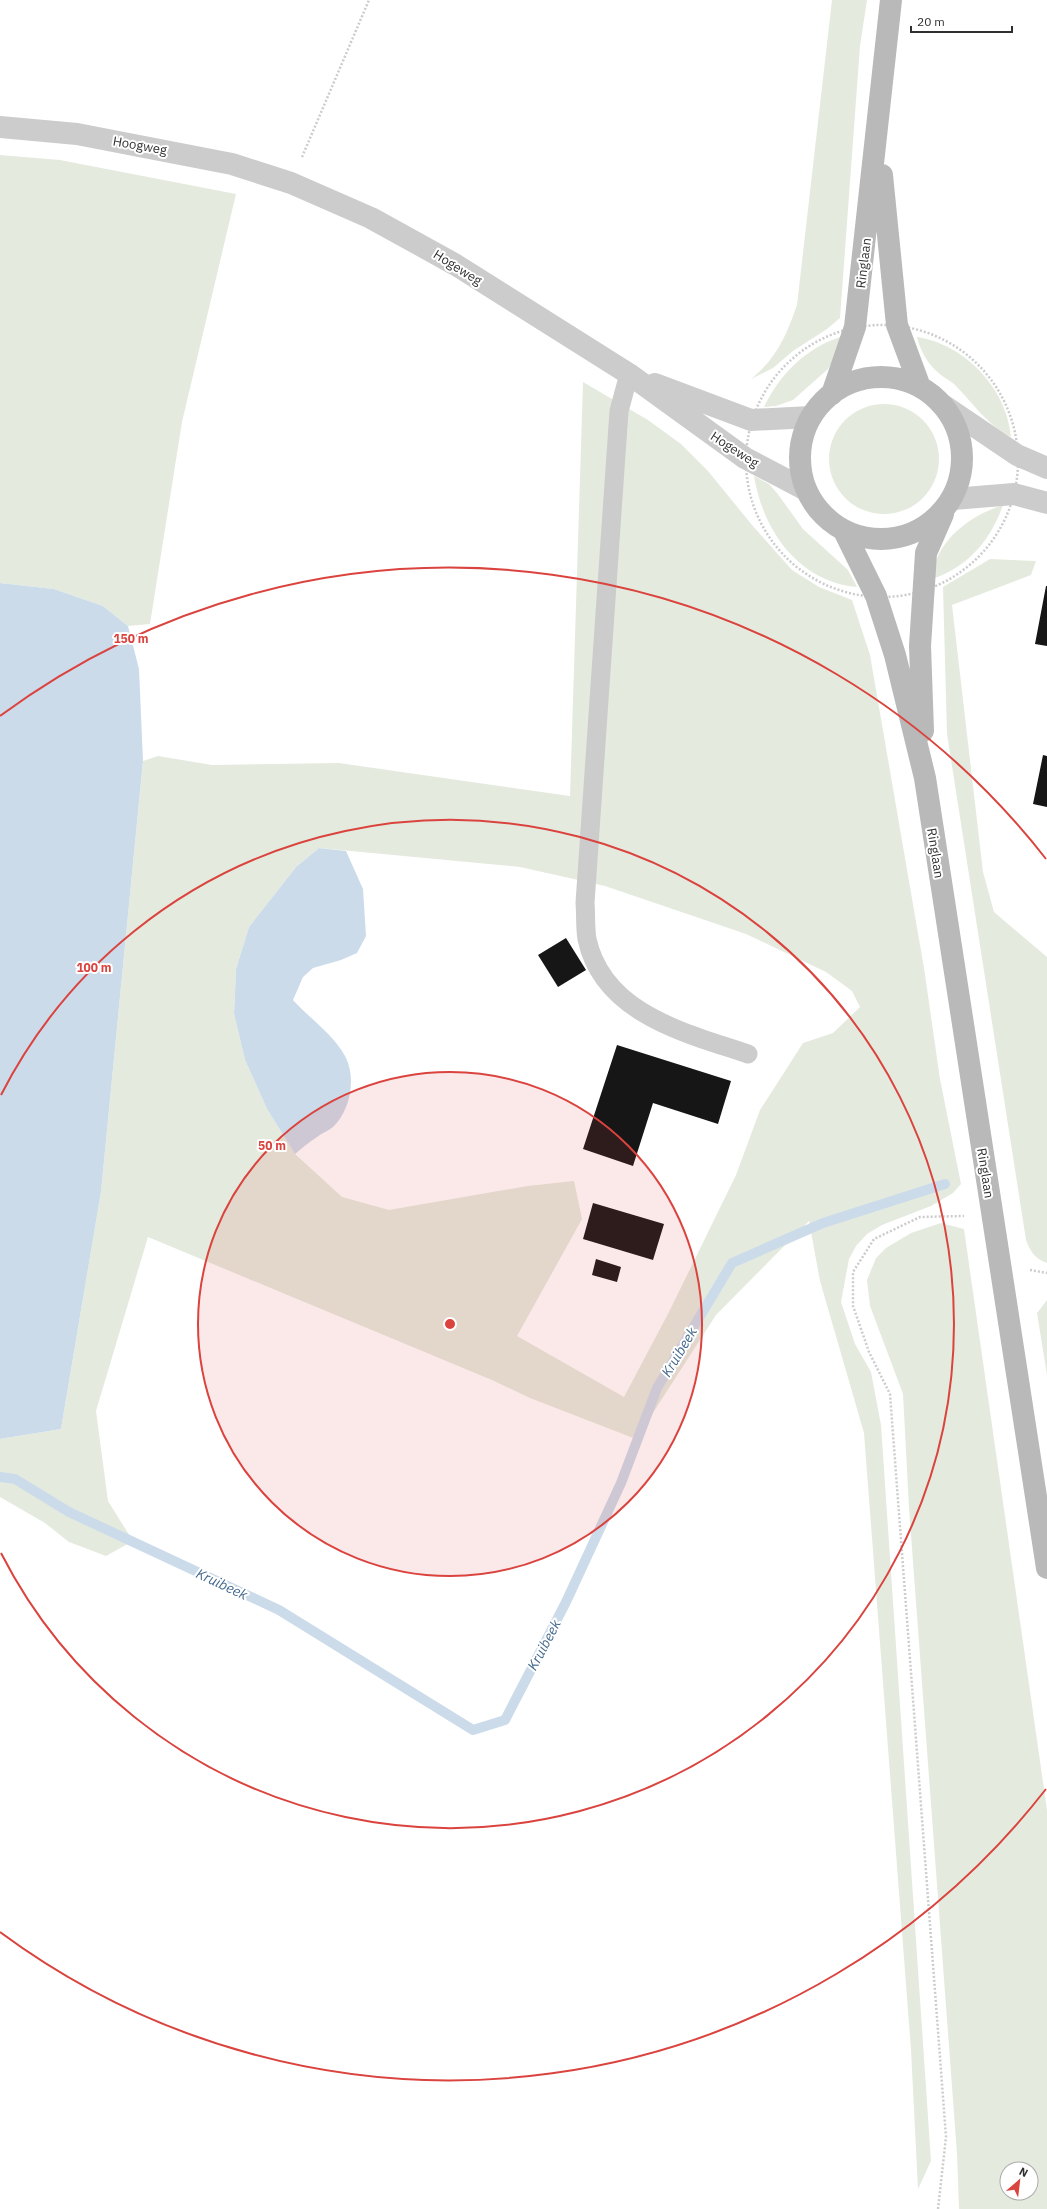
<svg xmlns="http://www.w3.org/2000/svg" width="1047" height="2209" viewBox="0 0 1047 2209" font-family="'IBM Plex Sans',sans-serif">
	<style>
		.green { fill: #e4ebde; fill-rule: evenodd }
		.water { fill: #ccdbea }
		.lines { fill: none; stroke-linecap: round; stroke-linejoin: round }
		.stream { stroke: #ccdbea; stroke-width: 10 }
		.building { fill: #161616 }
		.path { stroke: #ccc; stroke-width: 2.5; stroke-dasharray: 2 2; stroke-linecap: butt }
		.service { stroke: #ccc; stroke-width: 19 }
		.tertiary { stroke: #ccc; stroke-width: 22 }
		.secondary { stroke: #b9b9b9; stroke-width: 22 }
		.ring { fill: none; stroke: #da433e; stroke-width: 2 }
		.labels { text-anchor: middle; stroke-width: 4; stroke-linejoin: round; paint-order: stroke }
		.street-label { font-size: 13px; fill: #2f2f2f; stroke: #fff }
		.water-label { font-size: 14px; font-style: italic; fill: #42688c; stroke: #fff }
		.centre { fill: #da433e; stroke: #fff; stroke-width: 2 }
		.ring-label { font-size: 12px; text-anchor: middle; font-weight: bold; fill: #da433e; stroke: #fff; stroke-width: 4; stroke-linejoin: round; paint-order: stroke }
	</style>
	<rect width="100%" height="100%" fill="#fff"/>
	<!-- green -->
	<path class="green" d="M832,0H867L860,46L840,318L827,329L793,351L773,368L751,379C777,358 786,336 797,305Z
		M0,155L60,160L236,194L182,422L150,624L128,626L103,606L54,589L0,583Z
		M840,337L838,352L828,369L793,400L776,406L764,407C780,374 805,349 840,337Z
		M917,337C964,344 1007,388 1011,437C985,423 974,404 954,384C950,381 945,378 941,375C929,366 920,351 917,337Z
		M583,382L648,420L681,444L708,471L752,525L792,570L819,587L852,600L870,655L924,968L940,1079L961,1184L953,1193L931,1206L882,1225L867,1234L856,1246L849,1259L841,1302L855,1344L871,1372L881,1425L931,2161L918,2189L911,2050L864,1433L820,1281L809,1221L716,1315L636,1439L530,1398L492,1380L148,1237L96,1411L108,1501L133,1541L106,1556L69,1542L45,1523L0,1497V1439L61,1429L101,1192L143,761L158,756L212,765L339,763L570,796ZM319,848L520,867L605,886L746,934L826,972L852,991L860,1007L833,1033L803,1043L760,1110L736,1175L669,1312L624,1397L517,1336L582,1219L574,1181L528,1186L389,1210L342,1197L295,1154L267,1109L245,1060L234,1014L236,969L249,927L296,867Z
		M829 459a55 55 0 1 1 110 0a55 55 0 1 1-110 0Z
		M754,476L769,484L777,493L803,529L848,570L857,587C799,582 763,531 754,476Z
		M1003,505C991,540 967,568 932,579C935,541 969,516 1003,505Z
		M990,559L1036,561L1031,575L952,605L983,872L994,912L1047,957V1263C1035,1259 1030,1251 1026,1240L947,734L943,587Z
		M941,1223L964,1229L1047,1810V2209H959L957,2154L909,1508L903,1394L870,1306L867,1280L876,1258L886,1248L911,1233ZM1007,2169H1031V2193H1007Z
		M1047,1300V1375L1037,1313Z"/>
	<!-- water -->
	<path class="water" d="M0,583L54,589L103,606L128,626L139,669L143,761L101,1192L61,1429L0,1439Z
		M319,848L346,851L363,889L366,936L357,953L341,960L313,968L303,977L293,1000C309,1018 333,1034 345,1056C357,1078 350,1111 333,1127C328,1131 322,1133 317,1137C309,1142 302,1148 295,1154L267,1109L245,1060L234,1014L236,969L249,927L296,867Z"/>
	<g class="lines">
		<!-- stream -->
		<path class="stream" d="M0,1477L15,1479L69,1512L279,1610L473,1730L505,1720L566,1602L621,1483L657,1388L732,1263L823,1223L945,1184"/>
	</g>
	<!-- building -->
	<path class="building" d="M1046,586H1047V646L1035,644Z
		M1043,755L1047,756V807L1033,804Z
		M566,938L586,970L558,987L538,955Z
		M617,1045L731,1081L718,1124L653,1103L633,1166L583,1149Z
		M593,1203L664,1224L653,1260L583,1239Z
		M596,1259L621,1267L617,1282L592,1275Z"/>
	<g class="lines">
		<!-- path -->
		<path class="path" d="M302,157L369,0
			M746 461a136 136 0 1 1 272 0a136 136 0 1 1-272 0Z
			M1030,1270L1047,1273
			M938,2209L946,2137L890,1394L869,1352L853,1306V1272L874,1239L920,1217L964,1216"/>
		<!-- service -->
		<path class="service" d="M629,374L619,411L585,903C586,914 585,927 587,939C603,1014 686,1033 748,1054"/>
		<!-- tertiary -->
		<path class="tertiary" d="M0,127L77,134L232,164L291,183L371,218L456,265L629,374L745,458L806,490
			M655,384L751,420L811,417
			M943,405L1017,455L1047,468
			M953,499L1014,494L1047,503"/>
		<!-- secondary -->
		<path class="secondary" d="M882,175L897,325L920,387
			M800 458a81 81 0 1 1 162 0a81 81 0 1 1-162 0Z
			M832,394L855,327L891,0
			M844,531L876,596L895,655L925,778L1047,1568
			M923,731L920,646L926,553L943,514"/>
	</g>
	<!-- distance rings -->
	<circle cx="450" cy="1324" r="252" fill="#da433e" fill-opacity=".12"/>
	<g class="ring">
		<circle cx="450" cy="1324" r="252"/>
		<path d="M1 1095A504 504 0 1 1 1 1553"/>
		<path d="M1046 1789A756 756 0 0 1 0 1932M0 716A756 756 0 0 1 1046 859"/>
	</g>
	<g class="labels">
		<!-- street labels -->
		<g class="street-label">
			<text transform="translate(140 145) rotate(10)" y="5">Hoogweg</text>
			<text transform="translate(863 263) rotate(-83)" y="5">Ringlaan</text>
			<text transform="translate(458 267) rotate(32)" y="5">Hogeweg</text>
			<text transform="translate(735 449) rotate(33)" y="5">Hogeweg</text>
			<text transform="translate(936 853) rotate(81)" y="5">Ringlaan</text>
			<text transform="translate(986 1173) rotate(81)" y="5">Ringlaan</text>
		</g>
		<!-- water labels -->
		<g class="water-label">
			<text transform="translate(679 1352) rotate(-59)" y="5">Kruibeek</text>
			<text transform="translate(222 1584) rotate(25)" y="5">Kruibeek</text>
			<text transform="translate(544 1645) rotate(-62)" y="5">Kruibeek</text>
		</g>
	</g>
	<circle cx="450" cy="1324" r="6" class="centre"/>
	<g class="ring-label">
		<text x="131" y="643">150 m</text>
		<text x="94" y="972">100 m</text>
		<text x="272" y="1150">50 m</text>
	</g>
	<!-- north arrow -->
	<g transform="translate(1019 2181) rotate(28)"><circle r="19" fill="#ffffff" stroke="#acacac"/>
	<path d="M0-3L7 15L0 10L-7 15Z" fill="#da433e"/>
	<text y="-6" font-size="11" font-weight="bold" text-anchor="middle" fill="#2f2f2f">N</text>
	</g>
	<!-- scale -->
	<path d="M911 26v6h101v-6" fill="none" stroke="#2f2f2f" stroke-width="2"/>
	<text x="917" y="26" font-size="12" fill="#2f2f2f" stroke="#ffffff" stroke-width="3" paint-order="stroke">20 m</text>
</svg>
